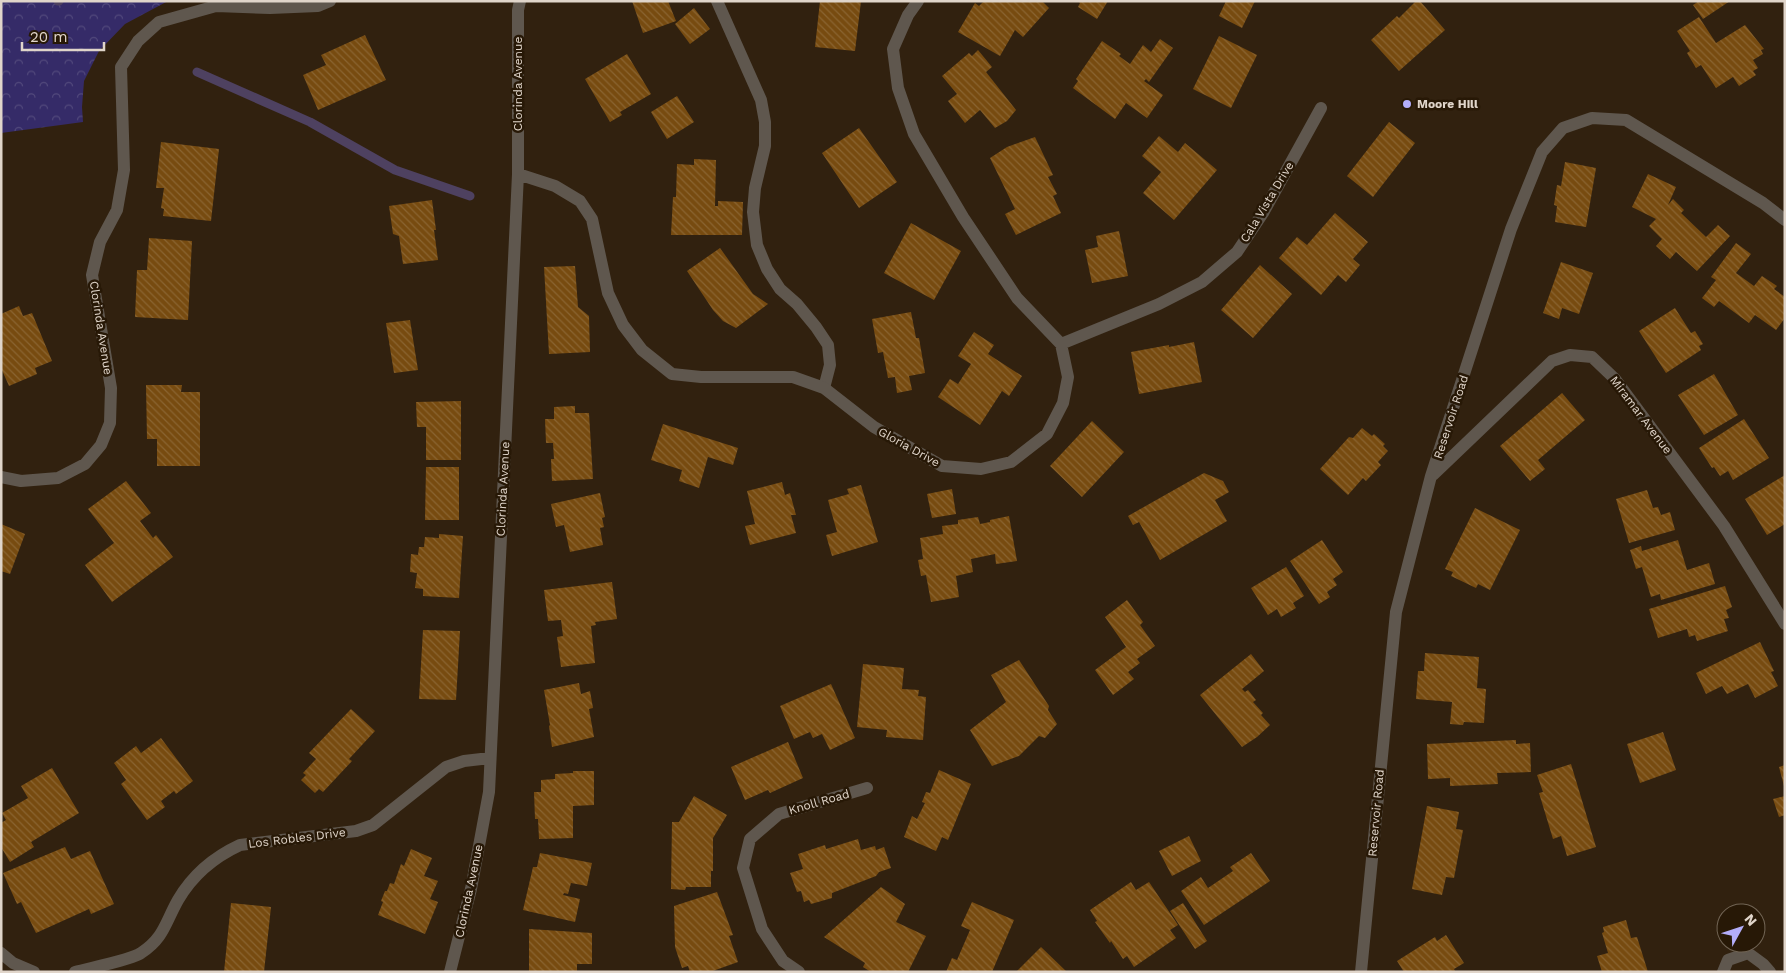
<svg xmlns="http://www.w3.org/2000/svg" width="1786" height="973" font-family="'Work Sans',sans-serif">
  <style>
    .park { fill: url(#park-crowns) }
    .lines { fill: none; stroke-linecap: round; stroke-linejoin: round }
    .stream { stroke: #4e4160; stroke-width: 9 }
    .building { fill: url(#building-back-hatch) }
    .service { stroke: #5f574e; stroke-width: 12 }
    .minor { stroke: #5f574e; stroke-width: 12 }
    .poi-dot { fill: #b3adf9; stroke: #271806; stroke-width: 2 }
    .labels { text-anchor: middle; stroke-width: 5; stroke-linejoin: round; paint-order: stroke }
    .street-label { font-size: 12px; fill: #e0d5ca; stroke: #271806 }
    .poi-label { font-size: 12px; font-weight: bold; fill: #e0d5ca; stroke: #271806; text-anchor: start }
  </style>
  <defs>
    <pattern id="park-crowns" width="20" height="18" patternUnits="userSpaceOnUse" patternTransform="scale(1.25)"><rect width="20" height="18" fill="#352b68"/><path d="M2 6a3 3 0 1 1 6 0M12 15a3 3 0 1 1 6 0" fill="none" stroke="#52497c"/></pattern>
    <pattern id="building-back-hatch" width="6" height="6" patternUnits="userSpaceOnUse" patternTransform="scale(1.25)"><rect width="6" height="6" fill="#774b10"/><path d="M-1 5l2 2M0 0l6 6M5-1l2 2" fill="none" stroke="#8a6431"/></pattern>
  </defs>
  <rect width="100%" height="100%" fill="#31210f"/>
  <path class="park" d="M1 1H168L125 24 99 51 84 81 82 107 83 122 1 133Z"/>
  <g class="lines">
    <path class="stream" d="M58 1H59
      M197 72 310 122 395 170 470 196"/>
  </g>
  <path class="building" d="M632 1H668L676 21 643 33Z
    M820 1H861L855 51 815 47Z
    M984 1H1042L1049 8 1023 37 1015 30 1000 56 958 32 975 3 979 6Z
    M1078 1H1108L1097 19 1078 7 1080 3Z
    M1226 1H1255L1242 28 1219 16Z
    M1416 1H1420L1445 30 1399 71 1371 40 1397 16 1399 18Z
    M1699 1H1730L1703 19 1693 5Z
    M694 8 710 29 690 44 675 24Z
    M1699 17 1716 43 1745 25 1764 49 1761 50 1763 54 1753 60 1758 68 1753 71 1756 75 1739 86 1733 77 1716 88 1701 65 1696 68 1687 53 1690 51 1677 31Z
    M365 35 386 80 318 110 303 75 326 65 321 55Z
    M1219 36 1257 55 1231 108 1193 89Z
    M1160 39 1173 48 1149 82 1146 79 1144 81 1163 95 1147 118 1126 103 1115 119 1073 88 1078 81 1076 79 1102 41 1121 54 1119 56 1130 64 1143 45 1151 52Z
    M978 50 992 67 986 72 1016 110 1007 121 995 128 980 110 965 123 948 101 957 94 942 76 969 53 972 56Z
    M627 54 651 94 620 112 622 115 610 122 585 79Z
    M677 96 694 122 667 139 651 112Z
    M1389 122 1415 143 1373 197 1347 176Z
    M859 128 897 182 859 208 822 153Z
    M1159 136 1178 152 1185 143 1217 170 1174 220 1143 193 1161 172 1142 156Z
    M1035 137 1053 175 1048 177 1057 194 1053 196 1061 213 1016 235 1005 214 1015 209 990 158 1007 147Z
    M161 142 219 149 211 221 163 216 164 209 161 208 164 188H156Z
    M694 159 716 160 715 206H718V201L743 202 742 235H671L673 197H676L677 164 694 165Z
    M1565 162 1596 168 1586 227 1555 222 1557 206 1554 205 1557 185 1561 186Z
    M1648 174 1676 187 1668 205 1673 199 1684 210 1681 213 1706 237 1718 225 1730 236 1697 271 1676 252 1670 259 1656 246 1662 239 1649 226 1656 219 1632 207Z
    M432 200 436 230H434L438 260 403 264 399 236 393 234 389 206Z
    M1335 213 1368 242 1353 259 1360 265 1346 282 1338 275 1321 295 1279 258 1297 237 1307 245Z
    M911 223 961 251 934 300 884 273Z
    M1119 231 1128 276 1092 283 1085 250 1098 247 1096 236Z
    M149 238 192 241 188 320 135 317 137 270H147Z
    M1736 243 1751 254 1736 273 1754 286 1762 276 1777 286 1774 289 1785 297V318L1776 330 1755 315 1749 323 1719 301 1714 307 1702 298 1716 280 1711 277Z
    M720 248 753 294 768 304 736 328 723 321 713 310 687 271Z
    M1561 262 1593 273 1579 314 1562 308 1559 319 1543 313Z
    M1260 265 1292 294 1253 338 1221 310Z
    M575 266 578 307 589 316 590 352 549 354 544 267Z
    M19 306 23 316 32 313 52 361 35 368 37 374 9 386 1 368V314Z
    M1675 308 1691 333 1695 331 1703 344 1699 346 1701 350 1666 373 1639 331Z
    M911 312 916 338H919L925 373 909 376 912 390 897 393 895 377 888 378 883 352 878 353 872 319Z
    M410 320 418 370 394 373 386 323Z
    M974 332 994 345 988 354 1022 376 1009 396 1002 391 980 425 938 397 950 379 958 384 971 364 958 356Z
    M1194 342 1202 382 1139 394 1131 352 1169 345V347Z
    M1714 374 1738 415 1704 435 1678 395Z
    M146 385H182L181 392H200V466H157V439H147Z
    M1562 393 1585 420 1538 460 1545 469 1530 481 1500 446Z
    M461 401V460H426V427H417L416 402Z
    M575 406V413H589L593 479 552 481 551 459H554L553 443H546L545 419H554V407Z
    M1744 419 1769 458 1733 480 1728 471 1720 476 1714 467 1712 468 1699 448Z
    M1092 421 1124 452 1082 497 1050 466Z
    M663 424 738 448 733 465 708 457 699 488 679 481 682 470 651 460Z
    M1362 428 1372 436 1374 434 1385 444 1383 446 1388 451 1378 462 1381 465 1366 481 1363 478 1348 495 1320 469 1349 437 1353 438Z
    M426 467H459V520H425Z
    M1204 473 1223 481 1229 492 1215 500 1227 521 1160 560 1139 522 1133 525 1128 516Z
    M1785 475V524L1767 535 1745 499Z
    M126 481 151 513 140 521 153 538 156 535 173 557 112 602 85 565 114 543 88 509Z
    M782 482 785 495 790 493 796 515H791L796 533 750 545 745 526 755 524 747 491Z
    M861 485 878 542 832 556 826 535 837 532 828 500 849 494 847 489Z
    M952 489 956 514 932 518 927 494Z
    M1647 490 1653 508 1658 507 1661 515 1670 512 1675 530 1629 543 1616 499Z
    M600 493 605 517 602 518 604 527 600 528 603 545 570 552 564 525 556 527 551 504Z
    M1475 508 1520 530 1490 590 1478 584 1476 588 1451 576 1453 572 1445 569Z
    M1009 516 1017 561 996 564 995 554 971 559 973 572 956 576 959 597 931 602 926 575 921 576 918 560 923 559 920 538 943 534 942 526 958 524V520L978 517 980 524 990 522V520Z
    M1 524 25 534 10 574 1 571Z
    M439 534 463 536 459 598 423 596V589L415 588 417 573 410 572 411 554 418 555 419 547H424L425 537 439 538Z
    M1322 540 1343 572 1333 579 1337 585 1327 592 1330 597 1319 604 1290 561Z
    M1678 540 1687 570 1709 563 1715 584 1661 600 1660 594 1651 597 1642 567 1636 569 1630 550 1641 546 1642 551Z
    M1286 567 1304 596 1293 603 1296 608 1281 617 1277 609 1268 615 1251 588Z
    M612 582 617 619 595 622 596 625 591 626 595 663 561 667 557 637 563 636 561 620 548 621 544 590Z
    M1725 586 1732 607 1726 610 1729 618 1724 619 1728 631 1697 641 1695 635 1689 637 1687 629 1658 638 1649 609Z
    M1127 600 1143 622 1140 625 1155 646 1137 659 1140 663 1128 672 1134 679 1113 695 1095 670 1126 647 1105 617Z
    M423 630 460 631 456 700 419 699Z
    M1760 642 1774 671 1771 672 1778 686 1755 698 1748 684 1727 694 1722 686 1706 694 1696 673Z
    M1425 653 1479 657 1477 688 1486 689 1484 723 1464 722 1463 725 1450 724 1452 702 1416 699 1418 671H1424Z
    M1251 654 1264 671 1242 689 1245 692 1248 690 1256 700 1253 702 1263 713 1261 715 1270 725 1257 737 1242 747 1200 695Z
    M1019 660 1049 706 1048 710 1057 724 1045 738 1039 736 1019 756 992 766 970 730 1006 702 991 675Z
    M863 664 904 668 902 689 919 690 918 696 926 697 923 740 886 737 887 730 857 727Z
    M579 683 581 694 590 691 593 708 589 709 594 737 552 747 549 726 550 725 544 690Z
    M831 684 855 738 830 750 822 734 813 738 810 732 794 739 780 706Z
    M351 709 375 731 349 759 352 761 323 792 319 789 315 793 301 780 306 775 303 773 316 759 309 753Z
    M1663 732 1676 770 1640 783 1627 744Z
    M161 738 193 781 176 794 174 791 161 801 165 807 147 820 121 784 126 780 114 763 136 746 141 753Z
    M1516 740V744L1530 743 1531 772 1497 773 1498 784 1450 786V778L1428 779 1427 744Z
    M788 742 803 778 770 793 768 790 745 800 731 767Z
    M1571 764 1596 847 1567 856 1561 836 1553 839 1539 793 1543 792 1537 775Z
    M1785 765V785L1784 786 1779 767Z
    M52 768 79 813 31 842 34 847 10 862 1 847V823L6 820 2 813 28 798 21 786Z
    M939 770 971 784 948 840 942 837 936 851 904 837 912 816 917 819 925 803 922 802 926 792 930 793Z
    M573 771H594V805L573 806V838L539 839 538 819H535L534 792H541V780L555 779V774L573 773Z
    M694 796 727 815 713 838V871H711V887H686L685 890 671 889 672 822H679Z
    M1785 796V815L1779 817 1773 799Z
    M1427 806 1459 812 1456 829 1463 830 1454 878 1446 877 1442 895 1412 889Z
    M1189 836 1201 861 1172 876 1159 851Z
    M858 839 861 850 875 846 876 850 884 847 891 868 879 872 876 876 832 893V898L811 904 809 900 804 902 801 891 797 892 790 873 803 869 798 854 825 845 826 849Z
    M65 847 71 859 90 851 114 904 91 914 89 909 36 933 21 902 17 904 3 873Z
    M411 849 432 858 424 876 438 881 430 899 438 902 425 934 378 915 383 902 381 901 385 891H387L390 883 394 884 401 864 404 866Z
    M540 853 592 863 587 886 571 883 568 894 564 893 563 895 580 899 575 922 523 910 533 867H537Z
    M1251 853 1270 881 1204 925 1181 891 1201 877 1208 888 1233 871 1230 867Z
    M1131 882 1136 890 1149 882 1178 925 1170 930 1176 938 1134 967 1127 956 1123 959 1111 941 1110 943 1095 922 1097 921 1090 910Z
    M881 887 905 904 896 922 926 936 908 972H871L863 967 865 963 824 937Z
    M717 892 733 935 729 936 738 962 710 972H690L688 966 682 968 675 947 674 906Z
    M972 902 1014 920 992 972H946L952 958 957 960 970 930 961 926Z
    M231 903 271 907 264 972H224Z
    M1183 903 1207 941 1195 949 1170 911Z
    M1626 920 1631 938 1637 937 1648 972H1602L1597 956 1608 953 1602 933 1604 932 1603 927Z
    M529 929 592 933V964H577V972H529Z
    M1446 935 1464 963 1454 969 1455 971 1453 972H1404L1397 961 1435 937 1437 941Z
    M1041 947 1067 972H1016Z"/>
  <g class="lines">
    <path class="service" d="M717 1 761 100 765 122V146L755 188 753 212 757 245 767 269 780 289 797 304 816 327 828 345 830 365 824 388"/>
    <path class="minor" d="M518 174 555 186 580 201 592 219 608 293 623 325 642 350 672 374 701 377H793L824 388 874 427 942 466 981 469 1011 462 1047 434 1063 403 1068 377 1061 344 1017 298 963 217 914 134 898 88 893 49 908 15 918 1
      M1061 344 1159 304 1202 282 1237 252 1263 213 1321 108
      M1433 475 1552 361 1570 355 1592 357 1615 379 1724 526 1785 624
      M1 477 21 481 58 478 85 464 101 445 110 423 111 388 92 275 100 242 117 210 124 170 121 67 138 41 159 22 216 6 270 8 318 6 330 1
      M1 953 13 963 34 972
      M75 972C89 968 131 960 141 953 164 938 165 923 178 900 192 876 214 857 240 845L356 831 373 825 446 767 464 761 490 758
      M450 972 471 889 489 792 518 174V10L520 1
      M799 972 783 961 762 929 743 868 750 839 779 814 867 788
      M1361 972 1396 612 1431 476 1511 229 1542 152 1563 128 1592 118 1626 120 1763 203 1785 220
      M1723 972 1728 960 1748 953 1763 964 1770 972"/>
  </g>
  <circle class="poi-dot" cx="1407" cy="104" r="5"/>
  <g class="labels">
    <g class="street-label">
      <text transform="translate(518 84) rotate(-90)" y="4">Clorinda Avenue</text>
      <text transform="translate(1267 202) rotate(-59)" y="4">Cala Vista Drive</text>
      <text transform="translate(101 328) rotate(81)" y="4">Clorinda Avenue</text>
      <text transform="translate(1641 415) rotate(53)" y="4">Miramar Avenue</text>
      <text transform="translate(1451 417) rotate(-72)" y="4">Reservoir Road</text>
      <text transform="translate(909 447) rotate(29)" y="4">Gloria Drive</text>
      <text transform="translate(503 489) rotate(-87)" y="4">Clorinda Avenue</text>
      <text transform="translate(819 802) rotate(-16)" y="4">Knoll Road</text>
      <text transform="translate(1376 813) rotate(-85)" y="4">Reservoir Road</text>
      <text transform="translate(297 838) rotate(-7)" y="4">Los Robles Drive</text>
      <text transform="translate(469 891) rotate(-78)" y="4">Clorinda Avenue</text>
    </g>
    <g class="poi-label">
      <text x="1417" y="108">Moore Hill</text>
    </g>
  </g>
  <rect width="1786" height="973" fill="none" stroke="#e0d5ca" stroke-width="5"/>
  <g transform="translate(1741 928) rotate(50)"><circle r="24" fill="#271806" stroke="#716454"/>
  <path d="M0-4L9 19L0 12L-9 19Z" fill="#b3adf9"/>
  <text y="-8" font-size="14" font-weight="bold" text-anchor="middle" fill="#e0d5ca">N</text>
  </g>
  <path d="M22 42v8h82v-8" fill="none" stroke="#e0d5ca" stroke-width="2.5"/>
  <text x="30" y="42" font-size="15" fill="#e0d5ca" stroke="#271806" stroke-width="4" paint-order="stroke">20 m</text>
</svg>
